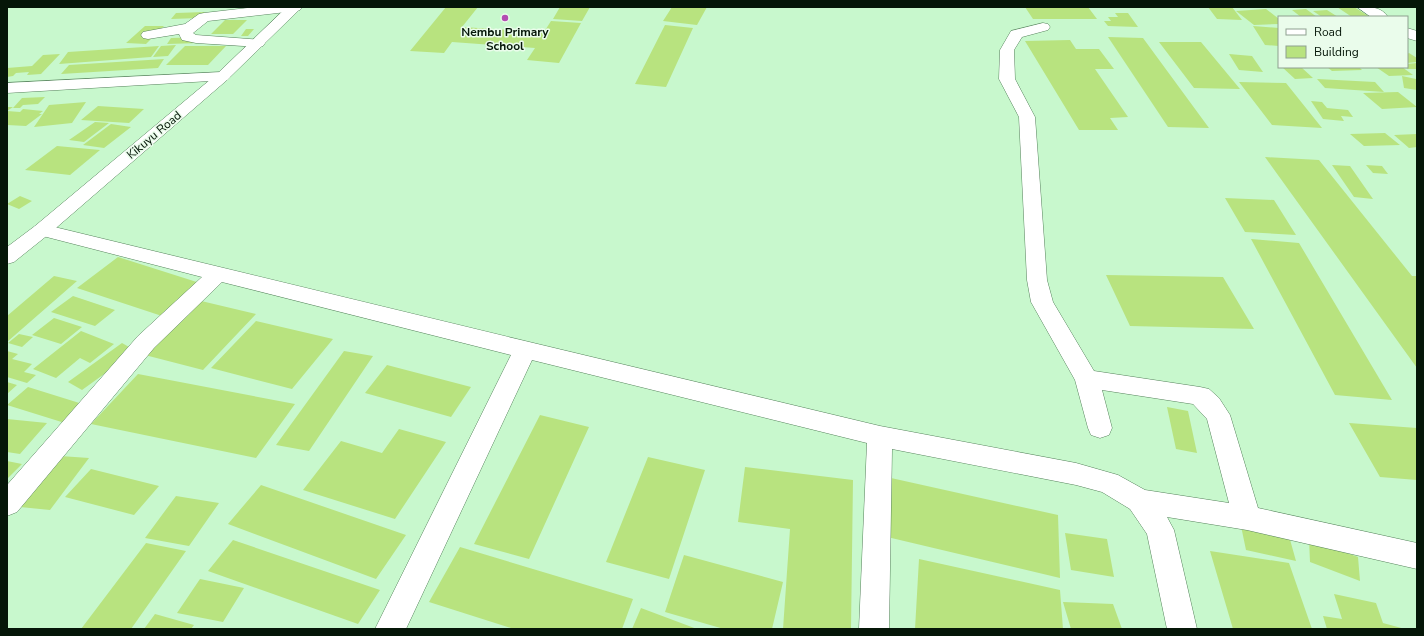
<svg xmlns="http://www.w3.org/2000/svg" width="1424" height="636" font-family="'Nunito Sans',sans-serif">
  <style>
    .building { fill: #b8e37f }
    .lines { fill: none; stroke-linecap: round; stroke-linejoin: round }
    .minor-casing { stroke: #57835d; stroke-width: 1 }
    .major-casing { stroke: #57835d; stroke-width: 1 }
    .minor { fill: #fff; fill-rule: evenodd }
    .major { fill: #fff; fill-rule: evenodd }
    .poi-dot { fill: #b34db2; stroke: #eafceb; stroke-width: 1.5 }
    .labels { text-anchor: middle; stroke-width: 3; stroke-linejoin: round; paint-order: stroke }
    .far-poi-label { font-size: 12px; font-weight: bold; fill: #051608; stroke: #eafceb }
    .far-street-label { font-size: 12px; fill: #051608; stroke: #eafceb }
  </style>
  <rect width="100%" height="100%" fill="#c8f8cd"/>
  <path class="building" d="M446 7H478L462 27 544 32 551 21 581 23 559 63 527 60 535 48 452 42 444 53 410 51Z
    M560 7H590L582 21 553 19Z
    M672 7H707L697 25 663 21Z
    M1025 7H1088L1097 19H1033Z
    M1208 7H1232L1242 20 1217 19Z
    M1337 7H1354L1370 17H1352Z
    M1266 9 1279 19V24L1254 25 1236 11Z
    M1306 9 1317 17H1301L1292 10Z
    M1327 10 1338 17H1322L1313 11Z
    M205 12 199 18 171 19 176 13Z
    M1115 13H1128L1138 27 1108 26 1104 21H1111L1108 17H1118Z
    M225 20H247L233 34H211Z
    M665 25 693 28 666 87 635 84Z
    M145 26H164L146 44 126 43Z
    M1253 26 1279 28V46L1265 45Z
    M246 29H254L248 36H241Z
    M203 37 199 43 167 44 171 38Z
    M1108 37 1143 38 1209 128 1168 127Z
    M1070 40 1076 49H1099L1114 69H1095L1128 117 1110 118 1118 130H1079L1025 41Z
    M1159 42H1201L1240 89 1194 88Z
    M176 45 168 56 153 57 161 46Z
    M159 46 151 57 59 64 68 52Z
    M185 46H226L208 65H166Z
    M1409 53 1417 58V62L1407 63V54Z
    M60 54 41 74 27 75 29 72 16 73 13 76 7 77V68L32 66 43 55Z
    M1229 54 1252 56 1263 72 1239 70Z
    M164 59 158 68 61 74 69 65Z
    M1417 63V69H1408L1405 67H1407V64Z
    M1282 67H1301L1313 78 1295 79Z
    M1327 67H1359L1362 70 1332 71Z
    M1376 67H1402L1413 75 1389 76Z
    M1402 76 1416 79 1417 90 1404 88Z
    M1317 79 1375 82 1384 92 1325 88Z
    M1239 82 1286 83 1322 128 1272 125Z
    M1398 92 1417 107 1382 109 1363 93Z
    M45 97 38 104 23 105 20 108H13L22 98Z
    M1311 101 1322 102 1327 108 1348 110 1353 117 1341 116 1344 121 1323 119Z
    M86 102 72 123 34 127 49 105Z
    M98 106 144 109 129 123 81 120Z
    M7 107H13L7 111 20 112 23 109 43 111 39 114H42L26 126 7 125Z
    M95 122 109 123 84 142 69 140Z
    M111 124 131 127 104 148 83 145Z
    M1385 133 1400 145 1364 146 1350 134Z
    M1417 134V147L1409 148 1394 135Z
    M57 146 100 150 70 175 25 170Z
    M1265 157 1319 160 1412 276H1417V368Z
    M1332 165 1350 166 1373 199 1354 197Z
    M1366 165 1382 166 1388 174 1373 173Z
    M20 196 32 201 19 209 7 204Z
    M1225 198 1274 200 1296 235 1245 232Z
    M1251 239 1299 243 1392 400 1335 395Z
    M118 257 203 284 165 317 77 288Z
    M1106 275 1223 277 1254 329 1130 326Z
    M54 276 77 281 7 342V316Z
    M73 296 115 310 95 326 51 312Z
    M197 300 256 314 203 370 141 354Z
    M54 318 82 327 61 344 32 335Z
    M256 321 333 339 292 389 211 368Z
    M81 331 114 344 90 363 80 358 56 378 33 369Z
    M19 334 33 337 22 347 8 343Z
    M122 343 136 351 82 390 68 382Z
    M7 351 18 354 12 359 32 364 24 372 36 375 27 383 7 377Z
    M344 351 373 356 309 451 276 445Z
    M387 365 471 387 451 417 365 393Z
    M138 374 295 404 256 458 91 424Z
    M7 382 17 385 7 394Z
    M28 387 89 406 68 424 7 405Z
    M1167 407 1188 411 1197 453 1176 449Z
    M540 415 589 427 529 559 474 544Z
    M7 419 47 423 20 454 7 452Z
    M1349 423 1417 428V480L1380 477Z
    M399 429 446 442 395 519 303 490 341 441 382 453Z
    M60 456 89 458 50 510 20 507Z
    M648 457 705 470 669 579 606 562Z
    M7 461 22 464 7 479Z
    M745 467 853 480 851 629H783L790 529 738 522Z
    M91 469 159 486 134 515 65 497Z
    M891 478 1058 515 1060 578 883 536Z
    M261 485 406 535 376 579 228 524Z
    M176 496 219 503 189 546 145 538Z
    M1241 526 1289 536 1296 561 1246 550Z
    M1065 533 1107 539 1114 577 1071 570Z
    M1309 539 1358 557 1360 581 1310 562Z
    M233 540 380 590 358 624 208 571Z
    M146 543 186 551 131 629H81Z
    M460 547 633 599 622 629H514L429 602Z
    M1210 551 1289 563 1312 629H1233Z
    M684 555 783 582 772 629H724L665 612Z
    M919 559 1060 590 1063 629H915Z
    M200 579 244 588 223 622 177 613Z
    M1334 594 1376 603 1383 623 1405 629H1327L1323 616 1342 619Z
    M1063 602 1113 604 1122 629H1071Z
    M641 608 697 629H632Z
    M155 614 194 625 191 629H144Z"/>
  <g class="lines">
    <defs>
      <path id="minor" d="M257 7H302L300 10 295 11 208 21 193 33 196 35 263 40 265 43 263 46 258 47 196 43 182 40 179 34 148 39 143 38 141 35 143 32 148 31 185 24 199 14 204 13Z
        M1357 7C1369 7 1381 6 1388 17H1371Z
        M1043 23 1048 24 1050 27 1048 30 1022 37 1014 50 1015 79 1035 117 1047 280 1053 302 1094 371 1200 387 1209 389 1219 398 1230 415 1258 508 1417 543V569L1247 530 1167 517 1174 530 1197 629H1167L1147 534 1130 509 1102 492 1076 485 892 449 889 629H859L867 443 532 360 406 629H375L511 355 222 282 154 348 17 512 7 516V485L138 336 202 277 35 234 32 230 35 226 42 224 525 341 880 426 1076 463 1118 475 1145 490 1229 503 1207 419 1193 404 1102 390 1112 428 1109 435 1100 438 1091 435 1088 428 1075 380 1031 302 1027 280 1019 117 999 79 1000 50 1011 31Z
        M1407 28 1417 31V41L1407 38Z
        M222 72 227 74 230 77 227 80 7 93V83Z"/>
      <path id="major" d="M287 7H302L227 80 49 234 14 262 7 264V247L35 226 217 74Z"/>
    </defs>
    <use href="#minor" class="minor-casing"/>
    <use href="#major" class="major-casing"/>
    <use href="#minor" class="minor"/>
    <use href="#major" class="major"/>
  </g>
  <circle class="poi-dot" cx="505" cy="18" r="4"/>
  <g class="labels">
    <g class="far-poi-label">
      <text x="505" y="36">Nembu Primary<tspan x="505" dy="14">School</tspan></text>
    </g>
    <g class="far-street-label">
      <text transform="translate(154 135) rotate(-40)" y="4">Kikuyu Road</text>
    </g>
  </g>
  <rect width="1424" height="636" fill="none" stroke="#051608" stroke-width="16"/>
  <rect x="1278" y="16" width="130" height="52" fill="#eafceb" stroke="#8ea090"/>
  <rect x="1286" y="29" width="20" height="6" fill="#ffffff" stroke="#8ea090"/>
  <text x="1314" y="36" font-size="12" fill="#051608">Road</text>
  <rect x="1286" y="46" width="20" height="12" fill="#b8e37f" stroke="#8ea090"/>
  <text x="1314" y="56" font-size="12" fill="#051608">Building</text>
</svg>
